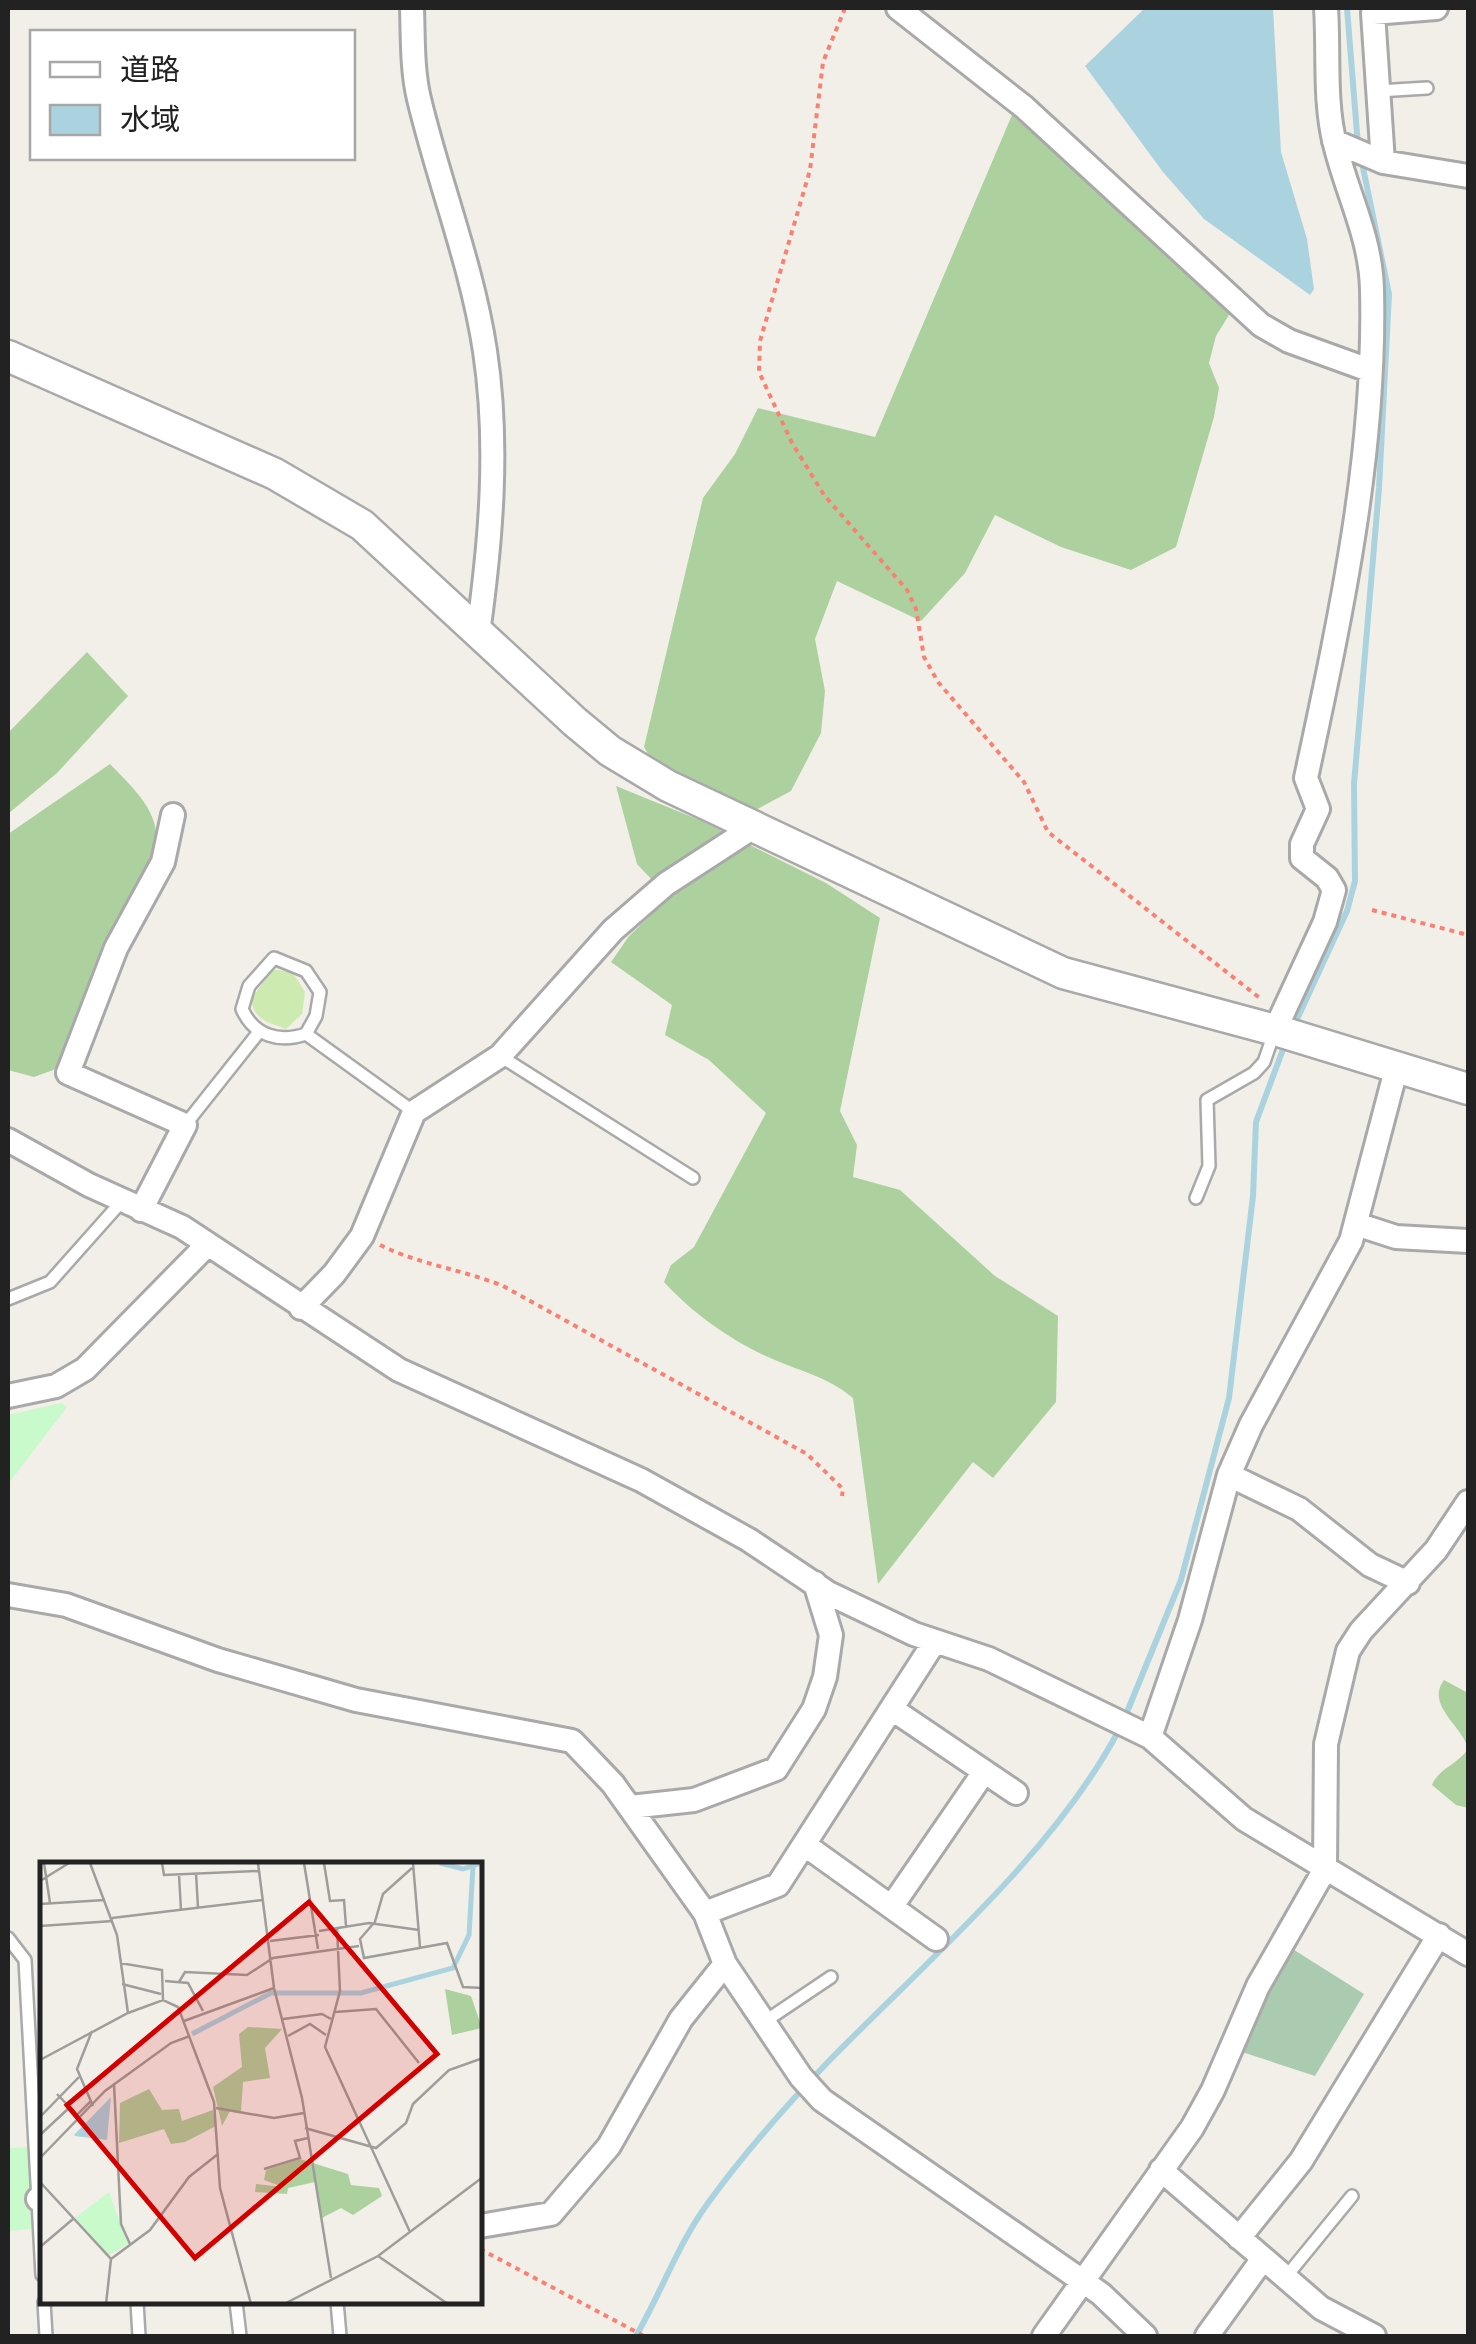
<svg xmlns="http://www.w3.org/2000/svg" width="1476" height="2344" font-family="Manrope,'Noto Sans JP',sans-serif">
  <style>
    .grass { fill: #cdebb0 }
    .forest { fill: #add19e }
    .cemetery { fill: #aacbaf }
    .park { fill: #c8facc }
    .water { fill: #aad3df }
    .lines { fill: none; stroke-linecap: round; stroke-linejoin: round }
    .stream { stroke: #aad3df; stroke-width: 6 }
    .service-casing { stroke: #a9a9a9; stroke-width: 16 }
    .minor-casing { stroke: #a9a9a9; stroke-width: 28 }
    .tertiary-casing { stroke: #a9a9a9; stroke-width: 35 }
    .path { stroke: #fa8072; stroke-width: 4; stroke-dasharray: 5 5; stroke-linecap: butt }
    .service { stroke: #fff; stroke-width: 11 }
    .minor { stroke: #fff; stroke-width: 22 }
    .tertiary { stroke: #fff; stroke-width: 30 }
    .inset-river { fill: none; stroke: #aad3df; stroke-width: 5 }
    .inset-road { fill: none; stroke: #9f9d99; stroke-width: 2.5 }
    .view { fill: #d40000; fill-opacity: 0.15; stroke: #d40000; stroke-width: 5 }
    .inset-edge { fill: none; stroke: #222; stroke-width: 5 }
  </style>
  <rect width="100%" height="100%" fill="#f2efe9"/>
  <path class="grass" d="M273 969 293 973 305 992 302 1014 286 1029C267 1022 254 1020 251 999Z"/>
  <path class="forest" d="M1012 115 1232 310 1216 336 1209 363 1219 388 1214 417 1176 547 1131 570 1061 547 995 515 965 573 921 621 837 581 815 639 825 691 821 733 791 791 752 812 659 772 644 747 703 498 735 454 758 408 875 437Z
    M87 652 128 696 57 773 8 814V733Z
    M110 764C126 781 150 802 155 826 163 872 119 922 100 961 84 996 71 1033 56 1069L34 1077 8 1070V834Z
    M616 786 702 821 826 883 880 918 840 1111 857 1145 853 1177 900 1190 995 1276 1058 1316 1056 1402 993 1478 973 1462 878 1584 853 1398C829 1378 803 1372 775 1360 734 1343 693 1314 664 1282L671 1265 694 1247 766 1113 709 1060 665 1035 672 1005 611 962 629 936 669 898 637 864Z
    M1444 1680 1468 1693V1808L1456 1805 1432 1785C1438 1769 1458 1764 1468 1749 1463 1726 1425 1705 1444 1680Z"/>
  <path class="cemetery" d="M1291 1948 1364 1994 1315 2076 1239 2051Z"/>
  <path class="park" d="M61 1403 67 1407 8 1484V1415Z
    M28 2147 31 2229 8 2231V2148Z"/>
  <path class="water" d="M1145 8H1273L1281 152 1307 239 1314 289 1310 295 1204 219 1163 172 1085 66Z"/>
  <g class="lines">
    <path class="stream" d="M1347 8 1358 146
      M1293 1028 1347 911 1355 881 1354 784 1379 488 1389 294 1361 158
      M1125 1717 1181 1580 1229 1398 1253 1196 1256 1122 1285 1044
      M636 2336C661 2293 678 2244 708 2203 743 2155 785 2107 826 2064 924 1963 1054 1854 1120 1728"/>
    <defs>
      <path id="service" d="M1378 91 1427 88
        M274 958 306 971 320 992 316 1016 306 1034C279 1043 254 1036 242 1009L249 986Z
        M306 1034 414 1112
        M500 1056 693 1178
        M185 1125 259 1032
        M1196 1198 1209 1166 1207 1100 1254 1073 1264 1062 1275 1030
        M8 1299 50 1282 122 1201
        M8 1938 25 1960 42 2275
        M764 2022 831 1977
        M1285 2278 1352 2196
        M44 2302 46 2336
        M137 2302 139 2336
        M236 2302 240 2336
        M337 2302 340 2336"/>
      <path id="minor" d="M412 8C413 37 412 70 419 99 439 183 472 265 485 351 499 444 491 540 478 633
        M898 8 1024 107 1261 325 1289 341 1369 370
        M1334 141 1383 162 1468 176
        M1383 162 1373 13 1436 8
        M1275 1030 1325 922 1334 890 1327 878 1302 858V844L1318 809 1306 778C1340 619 1376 454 1372 290 1371 237 1347 194 1335 144 1324 102 1329 51 1326 8
        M8 1140 89 1185 182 1227 399 1370 641 1480 749 1540 828 1593 914 1634 989 1659 1150 1737 1244 1819 1468 1954
        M141 1210 185 1125 68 1073 116 948 163 862 173 815
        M1356 1224 1396 1237 1468 1241
        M301 1308 334 1274 362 1236 414 1112 500 1056 613 930 666 884 752 828
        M8 1396 56 1386 85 1369 208 1244
        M1229 1475 1299 1509 1370 1565 1408 1583
        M8 1595 66 1605 218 1660 356 1700 572 1741 613 1784 705 1913 725 1964 801 2077 822 2100 1101 2294 1145 2336
        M892 1709 1016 1793
        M1150 1737 1190 1620 1229 1475 1251 1425 1351 1241 1397 1066
        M630 1807 694 1800 776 1769 814 1709 825 1677 831 1635 815 1583
        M805 1845 936 1939
        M892 1906 984 1772
        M705 1913 778 1885 935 1641
        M1161 2170 1321 2308 1374 2336
        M38 2199H42
        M480 2226 551 2214 609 2146 681 2019 725 1964
        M1239 2238 1301 2161 1439 1935
        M1044 2336 1192 2128 1213 2090 1258 1986 1325 1869 1326 1744 1348 1651 1361 1631 1436 1550 1468 1502
        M1207 2336 1262 2260"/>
      <path id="tertiary" d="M8 356 275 474 362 525 575 722 610 751 668 786 1063 973 1275 1030 1468 1089"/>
    </defs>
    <use href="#service" class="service-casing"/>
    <use href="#minor" class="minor-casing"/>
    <use href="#tertiary" class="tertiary-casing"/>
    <path class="path" d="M845 8 823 62 810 170 760 341 759 372 792 443 824 495 907 590 916 609 924 657 938 682 1024 782 1048 832 1261 999
      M1372 910 1468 935
      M380 1245C421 1265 461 1269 503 1286L807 1454 843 1489 842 1496
      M480 2249 644 2336"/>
    <use href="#service" class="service"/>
    <use href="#minor" class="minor"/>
    <use href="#tertiary" class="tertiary"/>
  </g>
  <g transform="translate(40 1862)">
    <rect width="442" height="442" fill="#f2efe9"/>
    <path d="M405 127 431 134 442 166 412 173ZM208 165 242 167 225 186 230 216 203 220 201 249H190L182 264 173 225 202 205 199 172ZM109 227 122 248 139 247 142 259 173 248 176 264 145 280 131 282 124 267 79 281 80 241ZM260 297 308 312 311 323 339 326 342 334 313 353 301 346 282 356 275 320 248 326 247 332 215 330 216 322 243 325 224 318 226 308Z" fill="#add19e"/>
    <path d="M69 330 88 382 69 393 35 356Z" fill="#c8facc"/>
    <path d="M71 235 67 278 35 274 34 273Z" fill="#aad3df"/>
    <path class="inset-river" d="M400 1 423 7 441 1M152 172 231 131H321L413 106 429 73 433 4"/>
    <path class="inset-road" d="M4 1 10 41M50 1 77 73 88 151M122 1 124 13 218 9M218 1 234 126 262 236 291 416M264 1 278 87M284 1 290 39 304 38 306 64M373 1 380 85M156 11 158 46M139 13 141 48M0 19 29 1M0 42 65 38M72 56 223 38M333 62 320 77 324 96 407 81 423 125 443 126M334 63 343 32 372 6M0 64 73 59M297 67 300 129 285 185 370 370M279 69 329 61 379 68M230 79 279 73M80 101 122 108 123 138M125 119 148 121 163 149M139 120 145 110 207 113 233 96 319 84M82 122 121 132M295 150 336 147 379 201M243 157 282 152 291 157M144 159 234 126M52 169 37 207 53 244M248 174 270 162 286 173M0 198 88 151 123 138 138 145 174 240 180 326 211 442M74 222 81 362 90 382M17 232 37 253 51 239M176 246 234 256 264 251M0 255 39 215M265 266 336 286 366 261 373 242 409 208 443 196M0 273 30 245M0 296 65 229 131 181 150 174M224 307 260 296 255 279 268 276M0 320 71 397 66 442M0 385 33 357M338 394 408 442M71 397 110 368 149 315 178 292M244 442 338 394 443 315"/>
    <path class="view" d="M269 40 397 192 155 396 27 243Z"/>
    <rect width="442" height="442" class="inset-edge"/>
  </g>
  <rect width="1476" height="2344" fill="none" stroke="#222222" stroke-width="20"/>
  <rect x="30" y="30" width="325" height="130" fill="#ffffff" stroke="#a7a7a7" stroke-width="2.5"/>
  <rect x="50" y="62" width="50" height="15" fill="#ffffff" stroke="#a7a7a7" stroke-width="2.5"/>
  <text x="120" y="80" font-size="30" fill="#222222">道路</text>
  <rect x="50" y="105" width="50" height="30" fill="#aad3df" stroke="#a7a7a7" stroke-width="2.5"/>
  <text x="120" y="130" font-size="30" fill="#222222">水域</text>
</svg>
